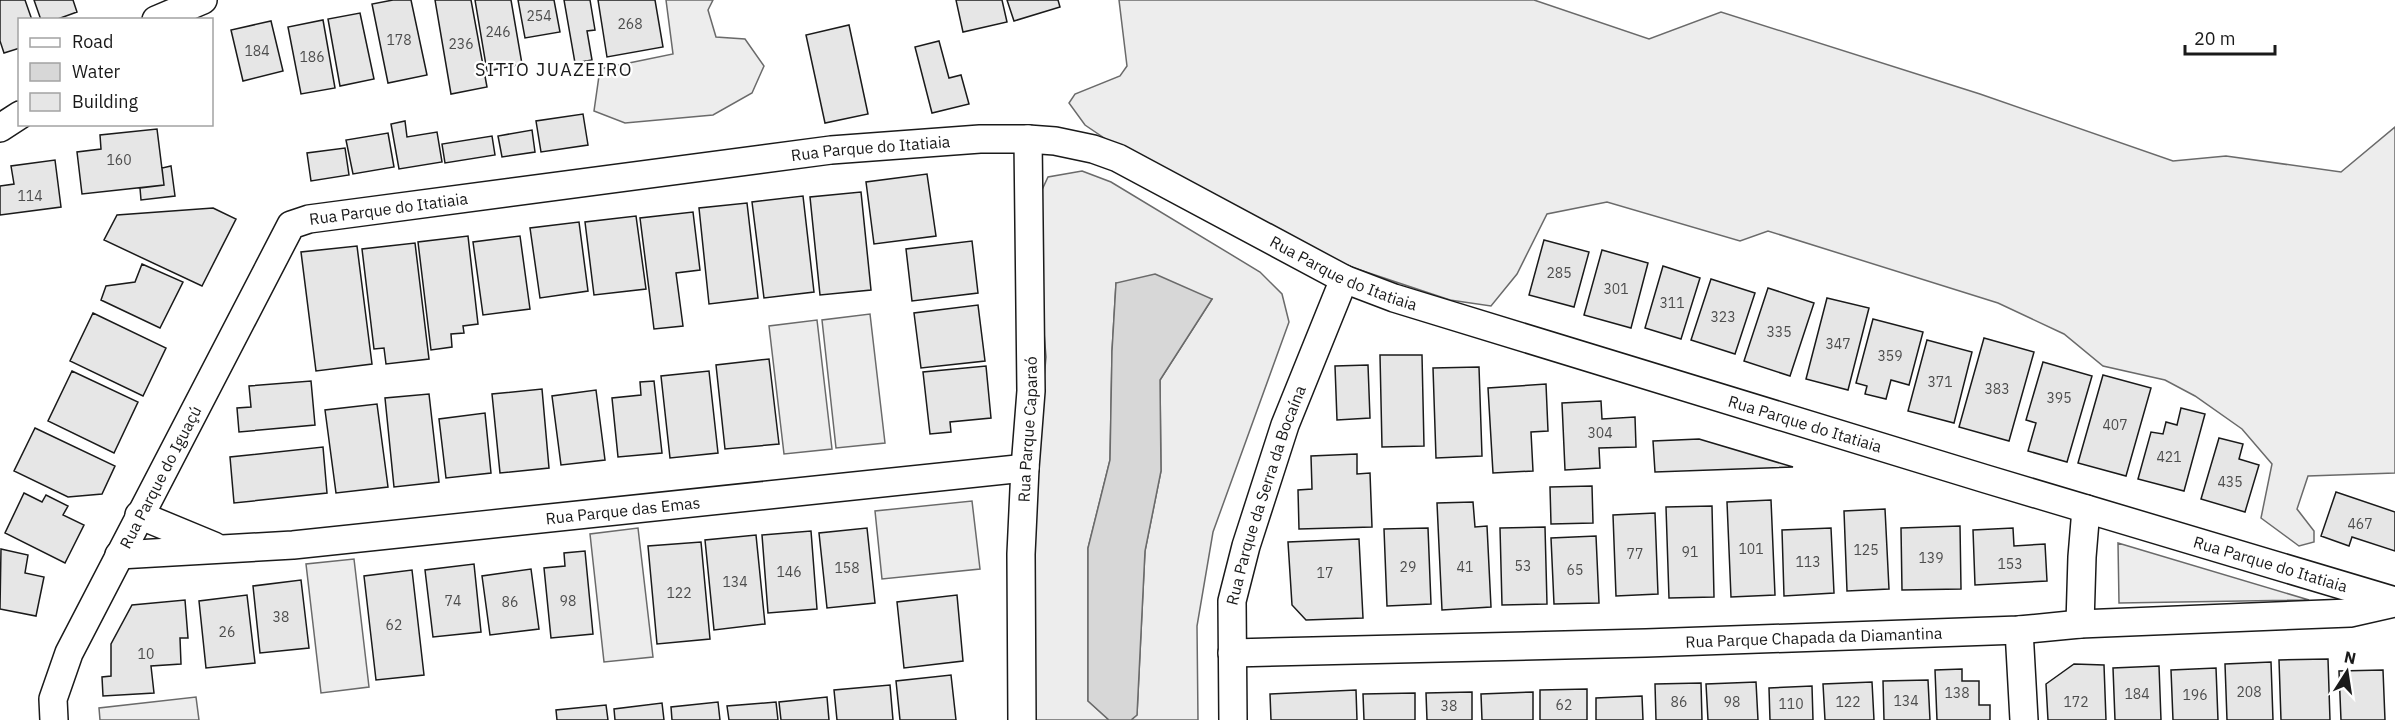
<svg xmlns="http://www.w3.org/2000/svg" width="2395" height="720" font-family="'IBM Plex Sans',sans-serif">
  <style>
    .built { fill: #ededed; stroke: #6a6a6a; stroke-width: 1.5 }
    .water { fill: #d7d7d7; stroke: #6a6a6a; stroke-width: 1.5 }
    .building { fill: #e6e6e6; stroke: #1a1a1a; stroke-width: 1.5 }
    .lines { fill: none; stroke-linecap: round; stroke-linejoin: round }
    .street-casing { stroke: #1a1a1a; stroke-width: 30 }
    .street { stroke: #fff; stroke-width: 27 }
    .labels { text-anchor: middle; stroke-width: 4.5; stroke-linejoin: round; paint-order: stroke }
    .number-label { font-size: 14px; fill: #4d4d4d }
    .street-label { font-size: 16px; fill: #1a1a1a; stroke: #fff }
    .neighbourhood-label { font-size: 18px; letter-spacing: 1.5px; fill: #1a1a1a; stroke: #fff }
  </style>
  <rect width="100%" height="100%" fill="#fff"/>
  <path class="built" d="M666 0H713L708 10 716 37 745 39 764 66 752 93 713 115 625 123 594 111 600 69 673 54Z
    M1119 0H1534L1649 39 1721 12 1980 94 2173 161 2226 156 2341 172 2395 127V473L2308 476 2297 509 2314 531V542L2299 546 2261 518 2272 464 2242 429 2195 396 2165 380 2103 366 2064 334 1998 303 1768 231 1740 241 1607 202 1547 214 1517 274 1491 306 1450 300 1336 262 1150 169 1085 125 1069 103 1075 94 1120 76 1127 66Z
    M1082 171 1111 182 1260 272 1282 294 1289 322 1213 532 1197 626 1198 720H1131L1137 715 1145 551 1161 471 1160 380 1212 299 1116 283 1112 351 1110 460 1088 548V701L1109 720H1029L1033 499 1046 357 1034 207 1048 177Z
    M870 314 885 443 836 448 822 320Z
    M817 320 832 449 784 454 769 326Z
    M972 501 980 569 882 579 875 511Z
    M638 528 653 657 604 662 590 534Z
    M2118 543 2309 600 2119 603Z
    M354 559 369 687 321 693 306 564Z
    M196 697 199 720H100L99 708Z"/>
  <path class="water" d="M1155 274 1212 299 1160 380 1161 471 1145 551 1137 715 1131 720H1109L1088 701V548L1110 460 1112 351 1116 283Z"/>
  <path class="building" d="M0 0H25L32 20H20V48L4 53 0 41Z
    M34 0H73L77 12 55 20H41Z
    M393 0H411L427 75 388 83 372 4Z
    M435 0H471L487 87 451 94Z
    M475 0H511L522 64 487 71Z
    M518 0H554L560 32 525 38Z
    M564 0H590L595 30 587 31 592 60 575 63Z
    M598 0H655L663 47 607 57Z
    M956 0H1002L1007 22 963 32Z
    M1007 0H1058L1060 7 1014 21Z
    M360 13 374 79 340 86 328 19Z
    M323 20 335 88 301 94 288 27Z
    M271 21 283 71 243 81 231 30Z
    M849 25 868 114 825 123 806 35Z
    M939 41 949 78 961 75 969 104 932 113 915 47Z
    M583 114 588 145 541 152 536 121Z
    M405 121 407 137 437 132 442 162 399 169 391 124Z
    M157 129 164 185 82 194 77 152 101 149 100 135Z
    M532 130 535 152 502 157 498 136Z
    M388 133 394 167 353 174 346 140Z
    M492 136 495 155 445 163 442 144Z
    M345 148 349 175 311 181 307 153Z
    M55 160 61 207 0 215V186L14 184 11 166Z
    M171 166 175 196 141 200 140 188 164 185 162 168Z
    M927 174 936 236 874 244 866 182Z
    M861 192 871 290 820 295 810 197Z
    M803 196 814 292 764 298 752 202Z
    M747 203 758 298 709 304 699 208Z
    M213 208 236 219 202 286 104 240 117 215Z
    M693 212 700 270 676 273 683 326 654 329 640 218Z
    M636 216 646 289 594 295 585 222Z
    M579 222 588 291 540 298 530 228Z
    M468 236 478 324 463 326 464 333 451 334 452 347 431 350 418 242Z
    M520 236 530 309 483 315 473 242Z
    M1544 240 1589 252 1574 307 1529 295Z
    M972 241 978 293 912 301 906 249Z
    M415 243 429 359 386 364 384 348 374 349 362 249Z
    M357 246 372 364 316 371 301 252Z
    M1602 250 1648 263 1631 328 1584 315Z
    M142 264 183 282 160 328 101 300 106 286 135 282Z
    M1663 266 1700 278 1681 339 1645 328Z
    M1711 279 1755 293 1735 354 1691 340Z
    M1768 288 1814 303 1790 376 1744 361Z
    M1827 298 1869 308 1848 390 1806 379Z
    M978 305 985 361 921 368 914 313Z
    M93 313 166 348 143 396 70 361Z
    M1873 319 1923 332 1909 385 1891 380 1886 399 1865 394 1867 386 1856 383Z
    M1984 338 2034 352 2009 441 1959 427Z
    M1927 340 1972 352 1954 423 1908 411Z
    M1380 355H1422L1424 446 1382 447Z
    M769 359 779 444 725 449 716 365Z
    M2043 362 2092 376 2067 462 2028 451 2036 423 2026 420Z
    M1368 365 1370 418 1337 420 1335 366Z
    M986 366 991 418 950 422 951 432 930 434 923 372Z
    M1479 367 1482 456 1436 458 1433 368Z
    M72 371 138 402 114 453 48 421Z
    M709 371 718 453 670 458 661 376Z
    M2103 375 2151 388 2126 476 2078 463Z
    M311 381 315 425 239 432 237 408 251 407 249 386Z
    M654 381 662 453 618 457 612 398 641 395 640 382Z
    M1546 384 1548 431 1531 432 1533 471 1493 473 1488 388Z
    M542 389 549 468 500 473 492 394Z
    M596 390 605 460 561 465 552 396Z
    M429 394 439 482 394 487 385 398Z
    M1601 401 1602 419 1635 417 1636 447 1599 448 1600 468 1565 470 1562 403Z
    M377 404 388 487 336 493 325 410Z
    M2181 408 2205 414 2184 491 2138 479 2151 432 2163 434 2166 422 2177 425Z
    M485 413 491 473 446 478 439 419Z
    M35 428 115 466 102 494 68 497 14 471Z
    M2219 438 2243 444 2239 459 2259 465 2245 512 2201 499Z
    M1699 439 1793 467 1655 472 1653 441Z
    M323 447 327 493 234 503 230 457Z
    M1357 454V474L1370 473 1372 527 1299 529 1298 490 1312 489 1311 456Z
    M1592 486 1593 523 1551 524 1550 487Z
    M2336 492 2395 512V551L2352 537 2349 546 2321 536Z
    M24 493 42 502 46 495 68 506 63 515 84 525 65 563 5 533Z
    M1771 500 1775 595 1731 597 1727 502Z
    M1473 502 1475 527 1487 526 1491 607 1442 610 1437 503Z
    M1712 506 1714 597 1669 598 1666 507Z
    M1885 509 1889 589 1847 591 1844 511Z
    M1655 513 1658 594 1616 596 1613 515Z
    M1960 526 1961 589 1902 590 1901 528Z
    M1545 527 1547 604 1502 605 1500 528Z
    M867 528 875 603 827 608 819 533Z
    M1428 528 1431 604 1387 606 1384 529Z
    M1831 528 1834 593 1784 596 1782 530Z
    M2013 528 2014 546 2045 544 2047 581 1975 585 1973 530Z
    M811 531 817 609 768 613 762 535Z
    M756 535 765 624 714 630 705 540Z
    M1596 536 1599 603 1554 604 1551 538Z
    M1359 539 1363 618 1306 620 1292 605 1288 542Z
    M701 542 710 639 657 644 648 546Z
    M1 549 28 555 25 573 44 577 36 616 0 609Z
    M585 551 593 634 551 638 544 568 565 566 564 553Z
    M474 564 481 632 433 637 425 570Z
    M531 569 539 629 490 635 482 576Z
    M412 570 424 675 376 680 364 576Z
    M301 580 309 648 260 653 253 586Z
    M247 595 255 663 206 668 199 601Z
    M957 595 963 661 904 668 897 602Z
    M185 600 188 638H180L181 664 151 666 154 693 103 696 102 677 111 676V644L132 605Z
    M2328 659 2330 720H2281L2279 660Z
    M2271 662 2273 720H2227L2225 664Z
    M2074 664 2104 665 2106 720H2048L2046 684Z
    M2159 666 2161 720H2115L2113 668Z
    M2216 668 2218 720H2173L2171 670Z
    M1962 669V681H1979V705H1990V720H1937L1935 670Z
    M2383 670 2385 720H2341L2339 671Z
    M951 675 956 720H900L896 681Z
    M1928 680 1930 720H1884L1883 681Z
    M1756 682 1758 720H1708L1706 684Z
    M1872 682 1874 720H1825L1823 684Z
    M1701 683 1702 720H1656L1655 684Z
    M890 685 893 720H837L834 690Z
    M1812 686 1813 720H1770L1769 688Z
    M1587 689V720H1540V690Z
    M1356 690 1357 720H1271L1270 694Z
    M1472 692V720H1427L1426 693Z
    M1533 692V720H1482L1481 694Z
    M1415 693V720H1364L1363 694Z
    M1642 696 1643 720H1596V698Z
    M827 697 829 720H781L779 702Z
    M718 702 720 720H672L671 707Z
    M776 702 778 720H729L727 706Z
    M662 703 664 720H615L614 709Z
    M606 705 608 720H557L556 710Z"/>
  <g class="lines">
    <defs>
      <g id="street">
        <path d="M156 20 203 0"/>
        <path d="M0 128 20 115"/>
        <path d="M139 515 214 546"/>
        <path id="s1" d="M119 555 293 545 1025 468"/>
        <path d="M2080 624 2082 557 2086 509"/>
        <path d="M2019 630 2024 720"/>
        <path id="s2" d="M1232 653 1646 643 2019 630 2080 624 2350 613 2395 603"/>
        <path id="s3" d="M54 720 53 699 69 653 291 225 309 219 831 150 980 139H1028L1055 141 1093 149 1118 158 1344 279 1394 298 1986 479 2395 601"/>
        <path id="s4" d="M1022 720 1021 554 1025 468 1031 391 1028 139"/>
        <path id="s5" d="M1233 720 1232 601 1246 546 1285 425 1344 279"/>
      </g>
    </defs>
    <use href="#street" class="street-casing"/>
    <use href="#street" class="street"/>
  </g>
  <g class="labels">
    <g class="number-label">
      <text x="539" y="21">254</text>
      <text x="630" y="29">268</text>
      <text x="498" y="37">246</text>
      <text x="399" y="45">178</text>
      <text x="461" y="49">236</text>
      <text x="257" y="56">184</text>
      <text x="312" y="62">186</text>
      <text x="119" y="165">160</text>
      <text x="30" y="201">114</text>
      <text x="1559" y="278">285</text>
      <text x="1616" y="294">301</text>
      <text x="1672" y="308">311</text>
      <text x="1723" y="322">323</text>
      <text x="1779" y="337">335</text>
      <text x="1838" y="349">347</text>
      <text x="1890" y="361">359</text>
      <text x="1940" y="387">371</text>
      <text x="1997" y="394">383</text>
      <text x="2059" y="403">395</text>
      <text x="2115" y="430">407</text>
      <text x="1600" y="438">304</text>
      <text x="2169" y="462">421</text>
      <text x="2230" y="487">435</text>
      <text x="2360" y="529">467</text>
      <text x="1751" y="554">101</text>
      <text x="1866" y="555">125</text>
      <text x="1690" y="557">91</text>
      <text x="1635" y="559">77</text>
      <text x="1931" y="563">139</text>
      <text x="1808" y="567">113</text>
      <text x="2010" y="569">153</text>
      <text x="1523" y="571">53</text>
      <text x="1408" y="572">29</text>
      <text x="1465" y="572">41</text>
      <text x="847" y="573">158</text>
      <text x="1575" y="575">65</text>
      <text x="789" y="577">146</text>
      <text x="1325" y="578">17</text>
      <text x="735" y="587">134</text>
      <text x="679" y="598">122</text>
      <text x="453" y="606">74</text>
      <text x="568" y="606">98</text>
      <text x="510" y="607">86</text>
      <text x="281" y="622">38</text>
      <text x="394" y="630">62</text>
      <text x="227" y="637">26</text>
      <text x="146" y="659">10</text>
      <text x="2249" y="697">208</text>
      <text x="1957" y="698">138</text>
      <text x="2137" y="699">184</text>
      <text x="2195" y="700">196</text>
      <text x="1906" y="706">134</text>
      <text x="1679" y="707">86</text>
      <text x="1732" y="707">98</text>
      <text x="1848" y="707">122</text>
      <text x="2076" y="707">172</text>
      <text x="1791" y="709">110</text>
      <text x="1564" y="710">62</text>
      <text x="1449" y="711">38</text>
    </g>
    <g class="street-label">
      <text dy="6" stroke="none"><textPath href="#s3" startOffset="1137">Rua Parque do Itatiaia</textPath></text>
      <text dy="6" stroke="none"><textPath href="#s3" startOffset="651">Rua Parque do Itatiaia</textPath></text>
      <text dy="6" stroke="none"><textPath href="#s3" startOffset="1641">Rua Parque do Itatiaia</textPath></text>
      <text dy="6" stroke="none"><textPath href="#s3" startOffset="2127">Rua Parque do Itatiaia</textPath></text>
      <text dy="6" stroke="none"><textPath href="#s4" startOffset="291">Rua Parque Caparaó</textPath></text>
      <text dy="6" stroke="none"><textPath href="#s3" startOffset="268">Rua Parque do Iguaçú</textPath></text>
      <text dy="6" stroke="none"><textPath href="#s5" startOffset="230">Rua Parque da Serra da Bocaína</textPath></text>
      <text dy="6" stroke="none"><textPath href="#s1" startOffset="506">Rua Parque das Emas</textPath></text>
      <text dy="6" stroke="none"><textPath href="#s3" startOffset="2613">Rua Parque do Itatiaia</textPath></text>
      <text dy="6" stroke="none"><textPath href="#s2" startOffset="582">Rua Parque Chapada da Diamantina</textPath></text>
    </g>
    <g class="neighbourhood-label">
      <text x="554" y="76">SITIO JUAZEIRO</text>
    </g>
  </g>
  <rect x="18" y="18" width="195" height="108" fill="#ffffff" stroke="#a3a3a3" stroke-width="1.5"/>
  <rect x="30" y="38" width="30" height="9" fill="#ffffff" stroke="#a3a3a3" stroke-width="1.5"/>
  <text x="72" y="48" font-size="18" fill="#1a1a1a">Road</text>
  <rect x="30" y="63" width="30" height="18" fill="#d7d7d7" stroke="#a3a3a3" stroke-width="1.5"/>
  <text x="72" y="78" font-size="18" fill="#1a1a1a">Water</text>
  <rect x="30" y="93" width="30" height="18" fill="#e6e6e6" stroke="#a3a3a3" stroke-width="1.5"/>
  <text x="72" y="108" font-size="18" fill="#1a1a1a">Building</text>
  <g transform="translate(2347 672) rotate(12)" stroke="#ffffff" stroke-width="4.5" paint-order="stroke">
  <path d="M0-4.5L10 22L0 15L-10 22Z" fill="#1a1a1a"/>
  <text y="-9" font-size="16" font-weight="bold" text-anchor="middle" fill="#1a1a1a">N</text>
  </g>
  <path d="M2185 45v9h90v-9" fill="none" stroke="#1a1a1a" stroke-width="3"/>
  <text x="2194" y="45" font-size="18" fill="#1a1a1a" stroke="#ffffff" stroke-width="4.5" paint-order="stroke">20 m</text>
</svg>
